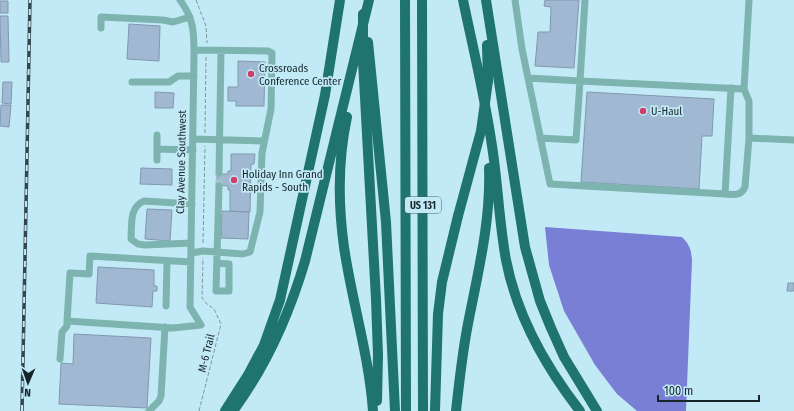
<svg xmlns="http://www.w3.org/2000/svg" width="794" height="411" font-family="'Fira Sans Condensed',sans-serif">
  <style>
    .water { fill: #797fd5 }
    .building { fill: #a0b8d1; stroke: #8098b0 }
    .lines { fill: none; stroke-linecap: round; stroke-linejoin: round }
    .minor-tunnel { stroke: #a0c3cd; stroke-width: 7; stroke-dasharray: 7 3.5; stroke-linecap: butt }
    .path { stroke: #7a97a0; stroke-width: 1; stroke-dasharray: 4 2; stroke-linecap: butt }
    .minor { stroke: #7db4b0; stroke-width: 7 }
    .highway { stroke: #20746f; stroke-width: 10 }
    .rail-casing { stroke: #32454b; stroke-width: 3.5 }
    .rail { stroke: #c2eaf6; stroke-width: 2; stroke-dasharray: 6; stroke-linecap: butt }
    .highway-bridge { stroke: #20746f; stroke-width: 10 }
    .poi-dot { fill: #ce4069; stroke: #c2eaf6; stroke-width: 1.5 }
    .labels { text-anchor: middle; stroke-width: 3.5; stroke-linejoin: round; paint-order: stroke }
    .shield { fill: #c2eaf6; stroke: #4a6067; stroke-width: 1 }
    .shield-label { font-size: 10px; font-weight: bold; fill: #16252a }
    .poi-label { font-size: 11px; fill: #16252a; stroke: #c2eaf6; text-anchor: start }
    .street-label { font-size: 11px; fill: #16252a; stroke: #c2eaf6 }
  </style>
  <rect width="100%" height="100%" fill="#c2eaf6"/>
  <path class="water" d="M545 227 682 237C690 245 691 250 692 260L686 411H637L617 394 595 365 564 311 549 265Z"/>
  <path class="building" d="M545 0H579L574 68 535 66 538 32H550L551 7 544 6Z
    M0 1H8V13H0Z
    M0 16H8L9 62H1Z
    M129 24 160 26 159 61 127 59Z
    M238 61 265 62 264 106H236V101H228V87H238Z
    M3 82H12L11 104 2 103Z
    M155 92 174 93 173 108H155Z
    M587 92 714 99 712 136H702L699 189 581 182Z
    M1 105H11L9 127 0 126Z
    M231 154H255L254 164H251L250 212 230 211V190H228V186L217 185V174H228V171H231Z
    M141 168 172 169V185L140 184Z
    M147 209 172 210 170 241 145 239Z
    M222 211 249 212 248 239 221 238Z
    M98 267 154 270V286H157V291H153L152 307 96 303Z
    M788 283H794V291H787Z
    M74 334 151 338 147 408 59 404 61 363 73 364Z"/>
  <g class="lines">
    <path class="minor-tunnel" d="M219 186V173"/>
    <path class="path" d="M196 0 206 26 207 43
      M205 133 206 56
      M203 243 205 146
      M199 411 221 324 214 309 207 304 202 298 203 258"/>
    <path class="minor" d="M180 0C194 19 194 32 194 55L190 307 201 325 173 328 67 321 70 273 89 274 90 256 191 262
      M515 0 522 49 550 184 725 194 731 88
      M585 0 580 81 744 89 749 0
      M101 28V17L163 20 173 22 190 17
      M528 78 580 81 576 140 540 138
      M132 82H169L178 76H194
      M744 89 749 101V138L794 140
      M193 139 264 141
      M157 149 193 150
      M157 160V135
      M219 173 221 51
      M725 194C734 195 741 196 745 187L749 138
      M191 243 145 245 138 244 131 239C132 225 129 207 144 201L192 204
      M191 253 203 251 243 254 250 252 260 212 262 153 271 109 272 53 268 51 194 50
      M217 263 229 264V291H216C217 256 218 221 219 186
      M166 306 167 261
      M60 359 62 332 67 326V321
      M149 411 159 401 161 396 165 327"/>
    <path class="highway" d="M405 0 406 411
      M422 0 423 411
      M463 0C473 48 485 97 492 146 498 184 499 222 506 260 517 317 545 366 580 411
      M486 0 525 247 540 301 551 328 564 357 597 411
      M368 42 386 222 395 411
      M487 45 488 81
      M363 61 376 299 378 355 377 401
      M347 117C338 159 338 204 344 247 352 302 369 355 373 411
      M225 411 248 375 264 345 280 300 325 95 340 0
      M233 411C267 365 289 315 305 261L369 0
      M435 411 438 314 442 282 458 216
      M456 411C459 384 462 356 467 329 477 276 491 223 489 168"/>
    <defs>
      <path id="rail" d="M22 411 30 0"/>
    </defs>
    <use href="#rail" class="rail-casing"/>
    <use href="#rail" class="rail"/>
    <path class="highway-bridge" d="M363 61V14
      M458 216 481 131 488 81"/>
  </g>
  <g class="poi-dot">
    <circle cx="251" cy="74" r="4"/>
    <circle cx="643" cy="111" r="4"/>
    <circle cx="234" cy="180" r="4"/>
  </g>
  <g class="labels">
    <rect class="shield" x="405" y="197" width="36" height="16" rx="3"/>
    <g class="shield-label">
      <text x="423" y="209">US 131</text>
    </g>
    <g class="poi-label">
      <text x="259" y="72">Crossroads<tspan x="259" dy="13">Conference Center</tspan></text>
      <text x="651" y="115">U-Haul</text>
      <text x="242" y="178">Holiday Inn Grand<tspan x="242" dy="13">Rapids - South</tspan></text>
    </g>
    <g class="street-label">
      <text transform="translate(181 162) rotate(-89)" y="4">Clay Avenue Southwest</text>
      <text transform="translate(206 353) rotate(-76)" y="4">M-6 Trail</text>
    </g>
  </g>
  <g transform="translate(28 383) rotate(182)" stroke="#c2eaf6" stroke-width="3" paint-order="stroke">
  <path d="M0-3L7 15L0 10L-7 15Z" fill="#16252a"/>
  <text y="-6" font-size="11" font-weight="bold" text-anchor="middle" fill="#16252a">N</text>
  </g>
  <path d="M658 395v6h101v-6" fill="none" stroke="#16252a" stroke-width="2"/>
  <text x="664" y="395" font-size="12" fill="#16252a" stroke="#c2eaf6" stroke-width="3" paint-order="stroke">100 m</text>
</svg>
